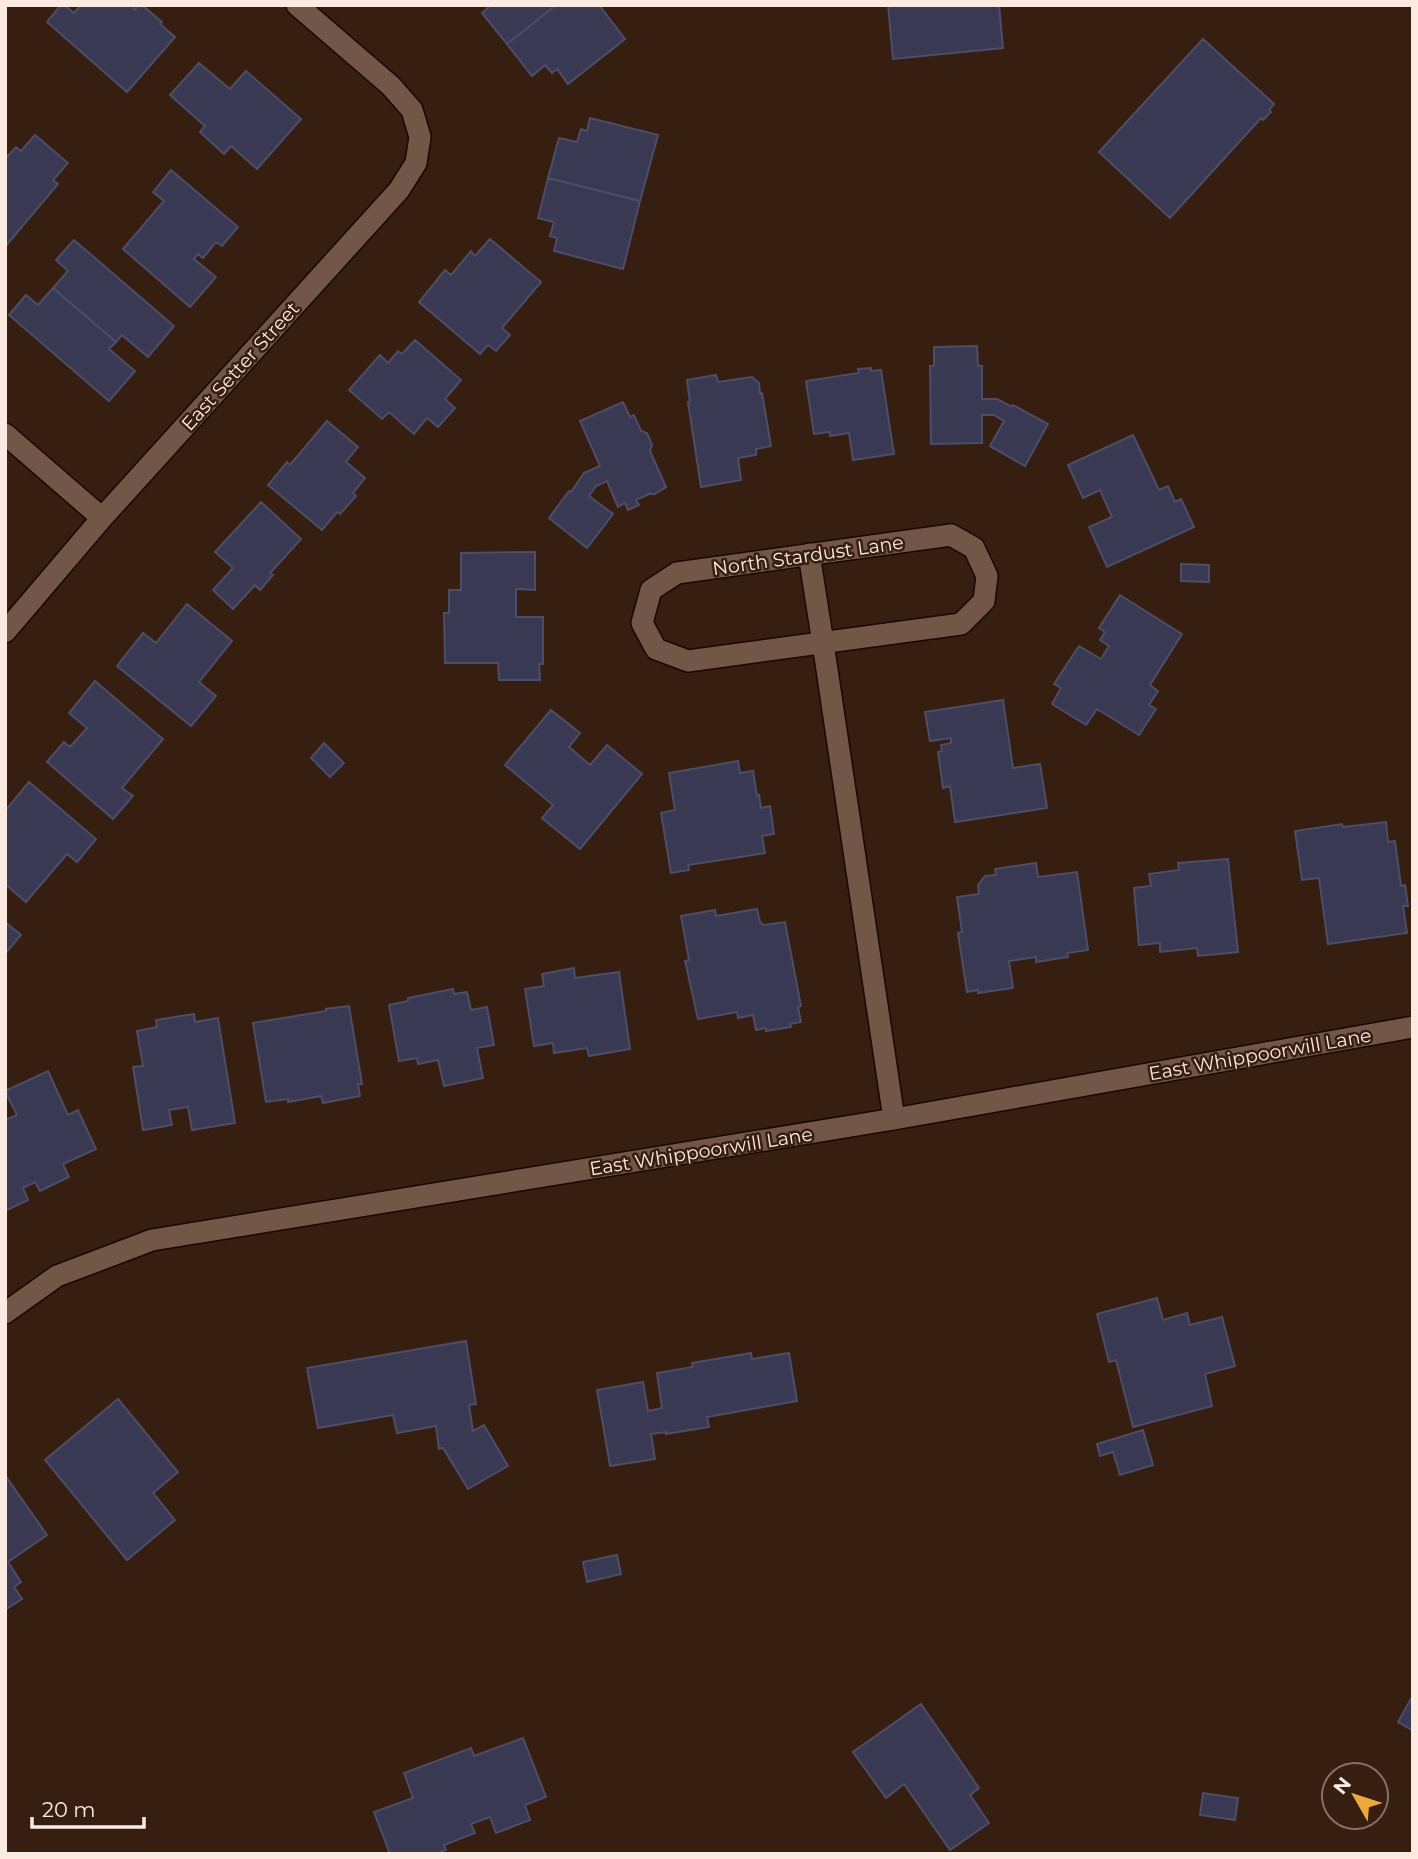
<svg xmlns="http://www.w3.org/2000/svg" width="1418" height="1859" font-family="Montserrat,sans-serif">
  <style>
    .building { fill: #3a3953; stroke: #4d4d67; stroke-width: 2 }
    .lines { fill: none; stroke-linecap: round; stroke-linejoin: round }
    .lane-casing { stroke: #1c0700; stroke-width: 24 }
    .street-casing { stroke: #1c0700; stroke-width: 24 }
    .lane { stroke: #725647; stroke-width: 21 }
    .street { stroke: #725647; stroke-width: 21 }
    .labels { text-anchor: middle; stroke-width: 5; stroke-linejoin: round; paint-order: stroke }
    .street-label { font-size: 19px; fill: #fbeae2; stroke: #361e10 }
  </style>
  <rect width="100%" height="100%" fill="#361e10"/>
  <path class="building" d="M61 5H64L74 13 81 5H136L133 8 135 10 139 5H142L162 22 160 24 175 37 127 92 47 22Z
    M491 5H556L507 44 482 13Z
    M556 5H599L625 39 568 84 557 69 552 73 545 65 532 76 507 44Z
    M888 5H999L1003 48 893 59Z
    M1203 39 1274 104 1269 110 1271 112 1263 120 1261 118 1170 218 1099 152Z
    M199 63 230 89 246 71 301 119 257 169 231 146 224 154 200 132 205 126 170 95Z
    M590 118 658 135 640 201 548 178 559 138 577 142 581 129 587 131Z
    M35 135 68 163 53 180 58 184 5 247V159L16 147 21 151Z
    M171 170 238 227 222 246 216 242 203 258 198 254 194 259 216 277 190 307 123 249 164 201 153 192Z
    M548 178 640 201 623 269 554 251 557 238 550 236 554 222 538 218Z
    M490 239 541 282 502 328 510 335 496 351 488 345 480 354 419 302 445 270 451 275 471 251 475 256Z
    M74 240 174 326 148 357 122 335 116 342 53 288 68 271 56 260Z
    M53 288 116 342 109 349 135 371 109 401 9 315 26 295 38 305Z
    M415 340 461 380 445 399 455 408 438 427 427 418 414 434 389 412 382 419 349 390 380 355 388 363 398 351 402 354Z
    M977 346 978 366H982V399H997L1012 407 1013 405 1048 424 1025 466 990 446 1004 421 994 415H982V443L931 444 930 366H934V347Z
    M871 368V371L881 370 894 454 853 460 849 433 830 436V432L814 434 806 381 859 373 858 369Z
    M716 375 718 382 752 377 759 383 760 394 762 393 771 446 756 449V455L738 458 741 480 701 487 688 402H690L687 380Z
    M623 402 630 417 634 415 641 431 647 433 652 445 650 451 666 487 655 494H649L636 500 639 505 628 510 625 503 618 507 607 481 596 486 589 496 613 514 587 548 549 518 569 491 571 492 584 473 600 466 580 421Z
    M327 421 358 447 346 462 365 478 353 493 356 496 340 514 337 512 322 530 268 485 287 462 290 465Z
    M1133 435 1159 490 1168 486 1175 502 1181 499 1194 527 1107 567 1089 527 1112 517 1100 490 1083 498 1068 465Z
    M261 502 301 539 270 573 273 575 260 590 255 585 233 609 213 590 233 568 215 552Z
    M535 552V590L516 589V617H543V664H539L540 680H499L498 663H445L444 613H449V590H461V553Z
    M1181 564 1209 565V582L1181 581Z
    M1120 595 1182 634 1150 685 1158 691 1149 705 1156 709 1139 735 1097 709 1086 725 1052 704 1061 688 1054 684 1079 646 1101 659 1109 646 1100 640 1105 632 1099 628Z
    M187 604 232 641 199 682 216 696 191 726 117 666 143 633 156 643Z
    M95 681 163 739 122 788 133 796 113 819 47 762 64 742 70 747 87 728 69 713Z
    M1003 700 1013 768 1040 764 1047 808 955 822 950 786 943 788 938 752 942 751 941 745 951 743V738L930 741 925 712Z
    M551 710 580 733 569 747 590 765 607 745 642 774 580 849 542 818 553 805 505 765Z
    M324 743 344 763 330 777 311 758Z
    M738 761 740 773 753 771 757 796 759 795 761 808 770 806 774 834 762 836 765 853 688 865 689 870 671 873 661 813 675 810 669 773Z
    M29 782 96 839 77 862 67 854 26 902 5 884V811Z
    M1386 822 1388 842 1395 841 1401 886 1405 885 1408 906H1403L1407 933 1328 944 1319 878 1302 880 1295 831 1342 824 1343 827Z
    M1228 859 1238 952 1198 956 1197 948 1160 952V943L1139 945 1134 888 1151 886 1149 874 1179 870 1178 863Z
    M1036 863 1038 877 1077 872 1088 950 1067 953 1068 957 1036 962V957L1009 961 1013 988 978 993V990L967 992 958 933 962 932 957 897 979 894 978 885 985 876 996 875 995 869Z
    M757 909 760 922 764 925 785 922 801 1006 798 1007 801 1022 790 1024 791 1027 766 1031V1028L756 1030 753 1015 738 1018 737 1012 698 1019 685 961 689 960 681 916 715 910 716 916Z
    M5 922 21 935 5 954Z
    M574 968 575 978 619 972 630 1049 589 1056 587 1048 554 1053 553 1043 534 1046 525 989 544 986 542 974Z
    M453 989 454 994 467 992 471 1010 487 1007 494 1045 477 1048 483 1078 444 1086 438 1060 418 1064 417 1058 399 1061 389 1005 408 1001V998Z
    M349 1006 362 1084H358L360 1096 323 1103 321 1096 288 1102V1099L266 1102 253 1023 326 1011V1009Z
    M194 1014 195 1022 218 1018 235 1123 192 1130 188 1107 169 1110 172 1125 143 1130 133 1067 143 1066 137 1031 157 1027 156 1020Z
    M48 1071 68 1115 78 1110 96 1149 63 1164 69 1177 40 1191 35 1182 23 1188 28 1200 5 1211V1120L17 1115 5 1091Z
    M1157 1298 1163 1320 1187 1313 1190 1325 1222 1317 1235 1366 1205 1374 1212 1406 1133 1427 1116 1360 1109 1362 1097 1314Z
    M466 1341 476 1404 469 1405 473 1431 484 1425 508 1466 468 1489 443 1448 439 1449 436 1426 397 1433 393 1415 318 1428 307 1368Z
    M751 1353 752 1359 789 1353 797 1401 707 1417 709 1427 666 1434V1432L651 1434 655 1459 610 1466 597 1390 643 1382 648 1411 662 1408 657 1373 693 1367 692 1363Z
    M118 1399 178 1472 153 1493 175 1520 127 1560 45 1460Z
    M1143 1430 1153 1465 1120 1475 1113 1452 1100 1456 1097 1444Z
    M5 1475 47 1535 8 1562 21 1582 14 1587 22 1599 5 1610Z
    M617 1555 621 1574 587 1582 583 1562Z
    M1413 1695V1729L1412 1730 1398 1722Z
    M921 1704 979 1788 970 1795 989 1823 950 1850 904 1784 886 1798 853 1752Z
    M523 1738 546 1797 525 1805 530 1820 496 1833 490 1817 471 1824 475 1833 444 1845 446 1850 435 1854H390L374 1812 413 1798 404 1773 471 1748 474 1756Z
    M1203 1793 1238 1798 1235 1820 1200 1815Z"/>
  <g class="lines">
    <defs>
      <path id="lane" d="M809 554 823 643"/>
      <path id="street" d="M5 434 102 518
        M951 535 974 548 987 576 984 601 961 624 688 661 656 649 642 623 651 590 677 573Z
        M5 632 102 518 399 190 416 163 420 137 412 110 391 86 297 5
        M823 643 894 1119
        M5 1313 57 1276 152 1240 894 1119 1413 1027"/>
    </defs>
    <use href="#lane" class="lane-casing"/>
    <use href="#street" class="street-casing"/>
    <use href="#lane" class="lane"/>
    <use href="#street" class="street"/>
  </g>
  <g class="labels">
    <g class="street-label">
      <text transform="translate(240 366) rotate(-48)" y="7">East Setter Street</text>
      <text transform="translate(808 555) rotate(-8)" y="7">North Stardust Lane</text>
      <text transform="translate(1260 1054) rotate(-10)" y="7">East Whippoorwill Lane</text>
      <text transform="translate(701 1151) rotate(-9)" y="7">East Whippoorwill Lane</text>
    </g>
  </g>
  <rect width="1418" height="1859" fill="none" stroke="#fbeae2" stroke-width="14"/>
  <g transform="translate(1355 1796) rotate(309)"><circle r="33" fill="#361e10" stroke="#857064" stroke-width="2"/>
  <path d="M0-5L12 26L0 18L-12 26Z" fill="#eda83b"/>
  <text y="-10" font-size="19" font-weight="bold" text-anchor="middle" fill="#fbeae2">N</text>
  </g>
  <path d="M32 1817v10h112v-10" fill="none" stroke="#fbeae2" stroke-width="3.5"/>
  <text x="42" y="1817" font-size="21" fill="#fbeae2" stroke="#361e10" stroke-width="5" paint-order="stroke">20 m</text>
</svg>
